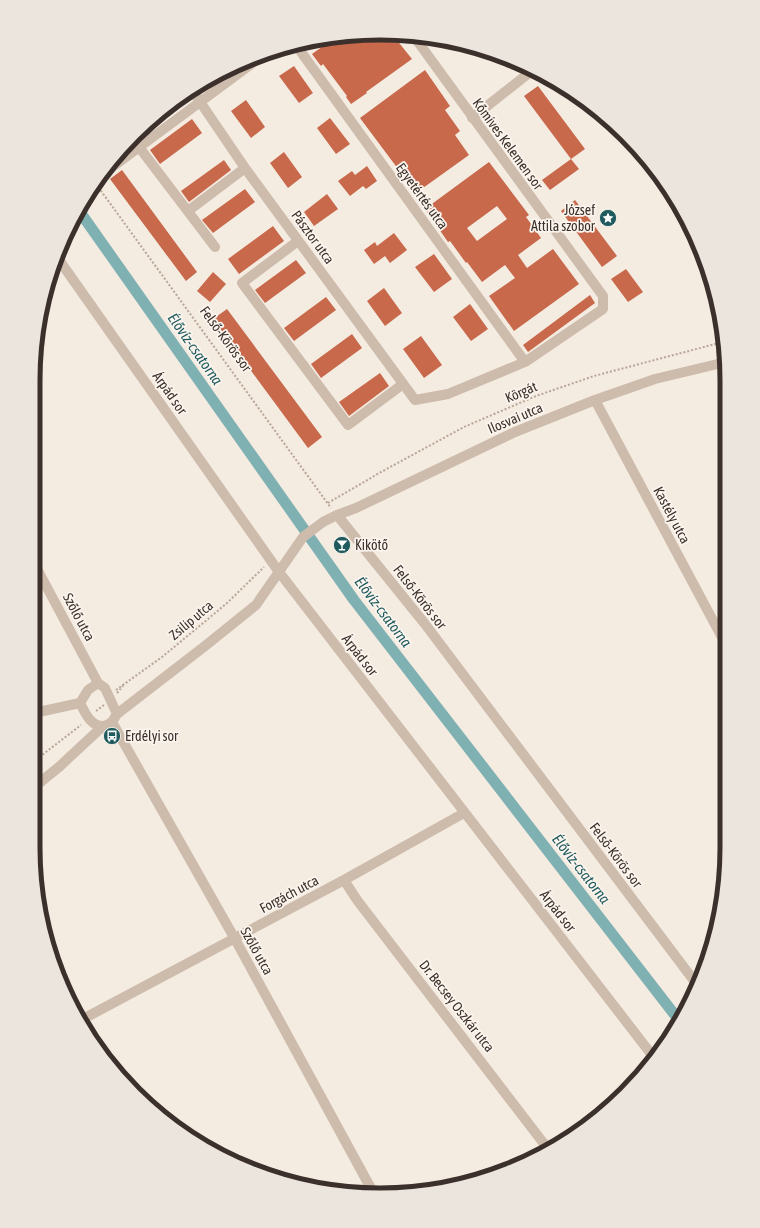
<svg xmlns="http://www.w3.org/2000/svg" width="760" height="1228" font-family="'Asap Condensed',sans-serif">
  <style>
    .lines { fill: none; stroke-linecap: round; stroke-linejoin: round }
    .canal { stroke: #7fb0b2; stroke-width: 11 }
    .building { fill: #c8694b; fill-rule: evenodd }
    .path { stroke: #b9a596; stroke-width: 2; stroke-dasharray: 2 2; stroke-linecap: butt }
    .minor { stroke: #cdbbac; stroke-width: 10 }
    .labels { text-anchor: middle; stroke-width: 3.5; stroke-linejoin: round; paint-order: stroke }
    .street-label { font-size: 14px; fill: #3b302b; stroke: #fbf5ee }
    .poi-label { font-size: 14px; fill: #3b302b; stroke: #fbf5ee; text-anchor: start }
    .water-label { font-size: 15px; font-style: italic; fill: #1f5a5e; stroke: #fbf5ee }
    .rim { fill: none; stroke: #3b302b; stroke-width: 5 }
  </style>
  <rect width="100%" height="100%" fill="#f4ebe1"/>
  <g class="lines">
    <path class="canal" d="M80 212 354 600 678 1019"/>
  </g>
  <path class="building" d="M392 34 412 59 366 92 367 93 351 104 346 97 347 96 323 64 321 66 312 54 337 36Z
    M294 66 313 93 299 103 279 76Z
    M425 70 450 106 445 110 460 131 455 135 469 155 416 193 360 118Z
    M538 86 585 149 571 159 524 96Z
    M246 100 265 127 251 138 231 111Z
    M330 118 350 144 336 154 317 128Z
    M192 119 202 133 160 164 150 150Z
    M284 152 302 177 288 188 270 163Z
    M571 159 579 169 550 190 542 180Z
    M224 160 231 170 189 202 181 191Z
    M489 162 529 215 526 217 541 238 518 255 527 268 553 249 579 284 514 331 489 296 515 278 505 265 482 282 467 262 466 263 450 241 448 242 425 209ZM497 206 507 219 477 241 467 228Z
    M367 166 377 181 366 189 363 186 350 196 338 181 352 171 355 175Z
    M122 170 197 272 186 281 110 179Z
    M245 189 255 202 213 233 202 220Z
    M327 194 338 209 314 226 304 212Z
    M575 200 617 256 602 267 561 211Z
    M273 226 284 241 239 274 228 259Z
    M394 233 407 250 390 263 385 256 374 264 364 250 375 242 377 246Z
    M434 254 452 279 434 292 415 267Z
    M296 260 306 273 265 303 255 290Z
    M626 269 643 292 628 302 611 279Z
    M213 272 226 284 210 302 197 291Z
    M384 288 402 313 385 326 367 301Z
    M590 295 595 303 528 352 523 345Z
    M326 297 336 310 294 341 284 328Z
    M470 304 488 329 471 341 453 317Z
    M227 309 322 437 308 448 213 319Z
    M352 334 362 348 321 378 311 364Z
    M421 336 442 365 424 378 403 349Z
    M380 373 389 386 349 416 339 402Z"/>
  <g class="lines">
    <path class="path" d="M96 184 331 508
      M328 503 381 472 464 427 536 396 594 376 723 342 724 343
      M116 690 162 657 208 619 227 603 264 567
      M117 693 123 686
      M96 711 104 705
      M33 762 81 725"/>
    <path class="minor" d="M296 45 525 362
      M192 90 245 168 415 400 448 394 525 362 603 309V296L413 35
      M472 118 534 69
      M139 147 215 247
      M111 168 269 51
      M653 168 664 184 696 244
      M188 211 245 168
      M298 241 242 283 348 425 403 384
      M57 257 279 572 655 1059
      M595 400 725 643
      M337 515 425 624 698 986
      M35 565 98 683 105 688 117 714 112 722C110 723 106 726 103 726 90 726 85 712 80 703L88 690 98 683
      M34 713 80 703
      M117 714 205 646 256 605 303 537 323 522 337 515 356 508 515 432 595 400 655 379 726 362
      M112 722 235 939 374 1194
      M33 788 59 767 103 726
      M344 880 357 900 548 1149
      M83 1019 344 880 464 813"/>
  </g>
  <defs>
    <symbol id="sight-disc" viewBox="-11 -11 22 22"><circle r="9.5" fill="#1f5a5e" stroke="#fbf5ee"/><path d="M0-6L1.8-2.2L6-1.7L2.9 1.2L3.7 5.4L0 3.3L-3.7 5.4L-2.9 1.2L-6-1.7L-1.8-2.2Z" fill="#fff"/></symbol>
    <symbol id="bar-disc" viewBox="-11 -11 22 22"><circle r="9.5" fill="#1f5a5e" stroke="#fbf5ee"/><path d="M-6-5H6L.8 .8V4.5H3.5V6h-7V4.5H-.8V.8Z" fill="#fff"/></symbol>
    <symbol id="bus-disc" viewBox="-11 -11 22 22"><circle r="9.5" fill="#1f5a5e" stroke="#fbf5ee"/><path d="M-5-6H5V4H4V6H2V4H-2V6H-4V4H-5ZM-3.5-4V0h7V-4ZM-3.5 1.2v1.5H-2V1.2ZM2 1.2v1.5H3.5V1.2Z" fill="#fff"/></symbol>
  </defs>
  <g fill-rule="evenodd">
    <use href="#sight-disc" x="598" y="208" width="20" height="20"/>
    <use href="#bar-disc" x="332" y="535" width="20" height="20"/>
    <use href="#bus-disc" x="102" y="726" width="20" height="20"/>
  </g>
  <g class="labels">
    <g class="street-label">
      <text transform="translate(508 144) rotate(54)" y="5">Kőmíves Kelemen sor</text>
      <text transform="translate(422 196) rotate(54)" y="5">Egyetértés utca</text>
      <text transform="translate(313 237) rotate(54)" y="5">Pásztor utca</text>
      <text transform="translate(226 339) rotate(54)" y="5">Felső-Körös sor</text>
      <text transform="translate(521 392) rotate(-23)" y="5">Körgát</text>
      <text transform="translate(170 393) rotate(55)" y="5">Árpád sor</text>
      <text transform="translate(515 418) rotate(-23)" y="5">Ilosvai utca</text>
      <text transform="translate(672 515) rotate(62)" y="5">Kastély utca</text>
      <text transform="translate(420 597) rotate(52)" y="5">Felső-Körös sor</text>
      <text transform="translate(79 617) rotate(62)" y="5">Szőlő utca</text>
      <text transform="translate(191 620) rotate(-40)" y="5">Zsilip utca</text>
      <text transform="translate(360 655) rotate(52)" y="5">Árpád sor</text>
      <text transform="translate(616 855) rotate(53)" y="5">Felső-Körös sor</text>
      <text transform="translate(289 894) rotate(-28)" y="5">Forgách utca</text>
      <text transform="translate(558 911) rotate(52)" y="5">Árpád sor</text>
      <text transform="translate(257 951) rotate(61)" y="5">Szőlő utca</text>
      <text transform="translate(457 1006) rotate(52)" y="5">Dr. Becsey Oszkár utca</text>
    </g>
    <g class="poi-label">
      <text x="595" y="215" text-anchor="end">József<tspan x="595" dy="16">Attila szobor</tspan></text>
      <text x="355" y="550">Kikötő</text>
      <text x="125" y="741">Erdélyi sor</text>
    </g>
    <g class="water-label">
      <text transform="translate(195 349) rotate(55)" y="5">Élővíz-csatorna</text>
      <text transform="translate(383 612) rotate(53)" y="5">Élővíz-csatorna</text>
      <text transform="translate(581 869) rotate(52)" y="5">Élővíz-csatorna</text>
    </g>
  </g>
  <path d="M0 0H760V1228H0ZM380 40H380A340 340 0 0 1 720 380V848A340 340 0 0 1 380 1188H380A340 340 0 0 1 40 848V380A340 340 0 0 1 380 40Z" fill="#ece5de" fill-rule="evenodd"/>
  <path class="rim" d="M380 40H380A340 340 0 0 1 720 380V848A340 340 0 0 1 380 1188H380A340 340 0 0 1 40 848V380A340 340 0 0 1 380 40Z"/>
</svg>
